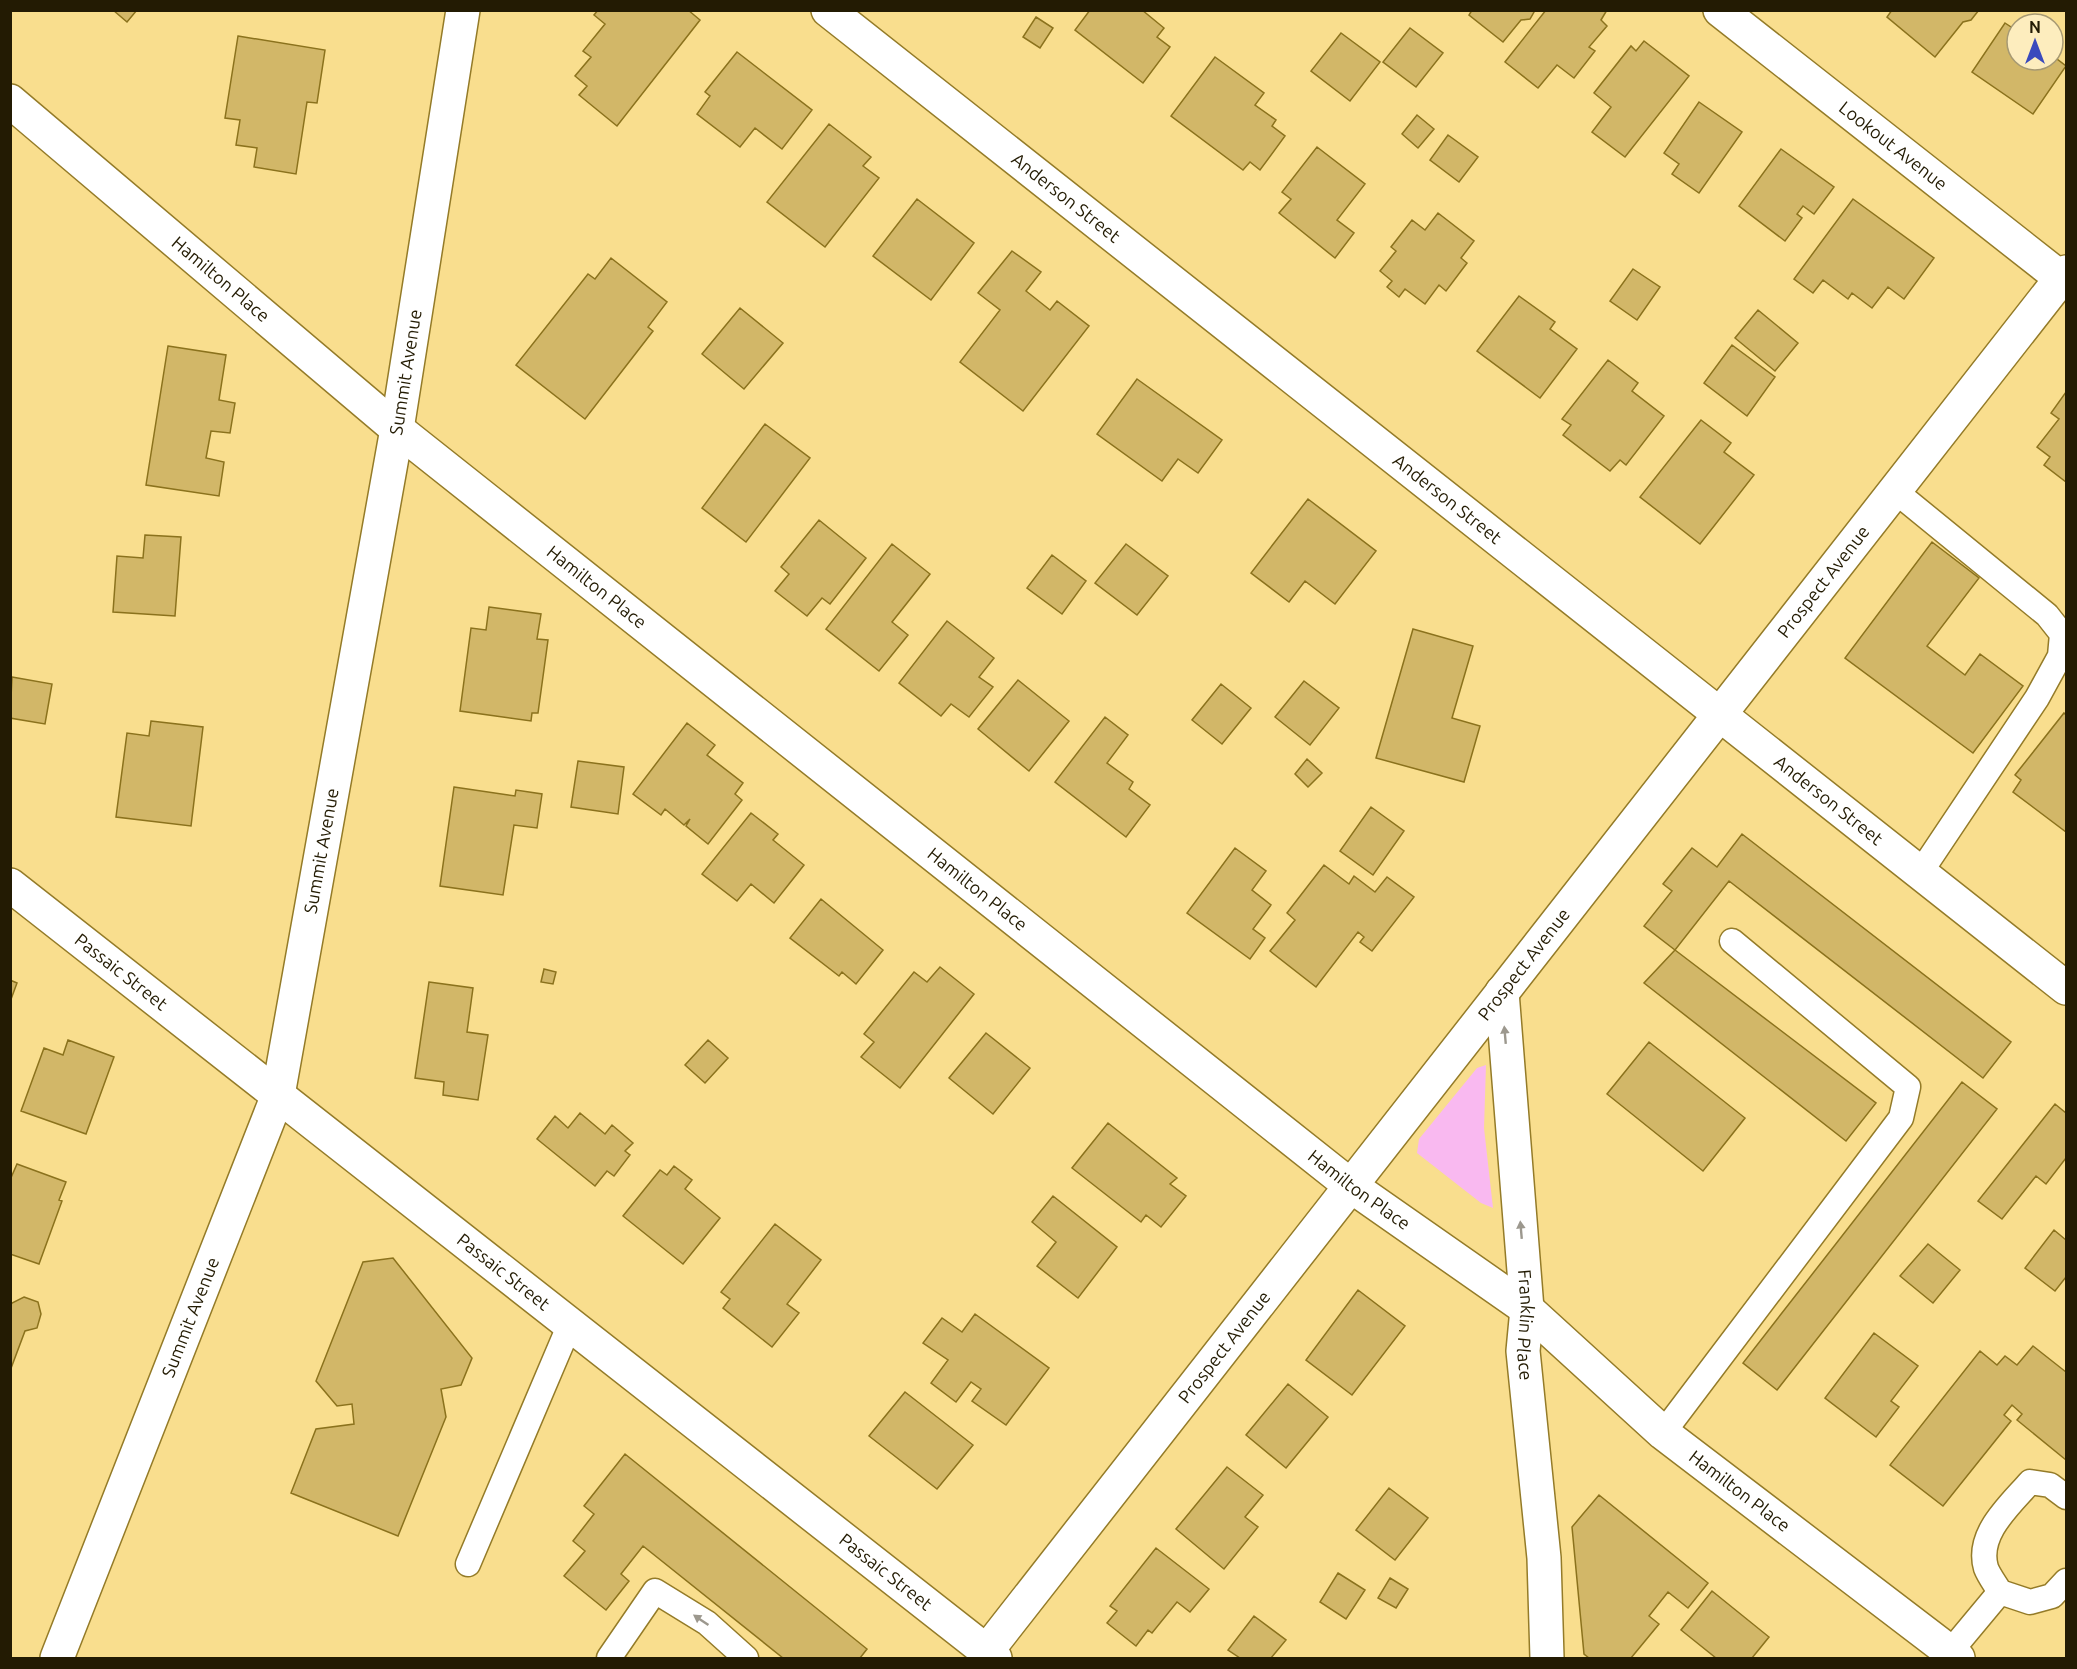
<svg xmlns="http://www.w3.org/2000/svg" width="2077" height="1669" font-family="Ubuntu,sans-serif">
  <style>
    .green { fill: #f9b9f0 }
    .building { fill: #d2b768; stroke: #8b721d; stroke-width: 1.5 }
    .lines { fill: none; stroke-linecap: round; stroke-linejoin: round }
    .lane-casing { stroke: #947b28; stroke-width: 27 }
    .street-casing { stroke: #947b28; stroke-width: 36 }
    .secondary-casing { stroke: #947b28; stroke-width: 36 }
    .lane { stroke: #fff; stroke-width: 24 }
    .street { stroke: #fff; stroke-width: 33 }
    .secondary { stroke: #fff; stroke-width: 33 }
    .oneway { fill: #9c988e }
    .labels { text-anchor: middle; stroke-width: 4.5; stroke-linejoin: round; paint-order: stroke }
    .street-label { font-size: 18px; fill: #231b03; stroke: #fdedbe }
  </style>
  <rect width="100%" height="100%" fill="#f9de8e"/>
  <path class="green" d="M1486 1065 1484 1128 1493 1208 1481 1203 1417 1153 1419 1139 1477 1068Z"/>
  <path class="building" d="M113 10H137L127 22Z
    M598 10H688L700 20 617 126 579 95 587 86 575 76 591 57 583 51 605 24 594 15Z
    M1090 10H1142L1164 28 1157 37 1170 47 1143 83 1075 30Z
    M1472 10H1534V12L1530 19 1521 20 1503 42 1469 15Z
    M1546 10H1607L1601 20 1607 26 1589 47 1595 51 1574 78 1557 65 1538 88 1505 62Z
    M1892 10H1979L1971 20 1963 22 1935 57 1887 17Z
    M1036 17 1053 28 1040 48 1023 37Z
    M2005 23 2017 31V60H2053V56L2066 66 2033 114 1972 72Z
    M1410 28 1443 53 1416 87 1383 62Z
    M1341 33 1380 62 1350 101 1311 71Z
    M238 36 325 50 317 103 307 102 296 174 254 167 257 148 236 145 240 120 225 118Z
    M1644 41 1689 76 1625 157 1592 132 1611 107 1594 93 1631 46 1636 51Z
    M737 52 812 110 782 149 755 128 740 147 697 114 710 96 705 92Z
    M1215 57 1264 93 1255 105 1276 120 1272 126 1285 136 1260 170 1250 162 1243 170 1171 116Z
    M1699 102 1742 132 1699 193 1672 174 1679 164 1664 153Z
    M1417 115 1434 129 1418 148 1402 134Z
    M829 124 871 157 863 166 879 178 825 247 767 202Z
    M1448 135 1478 157 1459 182 1430 160Z
    M1317 147 1365 184 1337 220 1354 233 1335 258 1279 213 1291 199 1282 192Z
    M1781 149 1834 187 1814 214 1803 206 1797 214 1802 218 1785 241 1739 206Z
    M917 199 974 243 931 300 873 256Z
    M1853 199 1934 258 1904 299 1888 287 1872 308 1852 293 1848 299 1823 280 1813 293 1794 279Z
    M1438 213 1474 241 1461 258 1467 263 1446 291 1439 285 1425 304 1405 289 1399 297 1387 287 1392 281 1380 271 1396 251 1391 247 1412 220 1425 230Z
    M1012 251 1041 272 1026 291 1050 310 1057 301 1089 326 1023 411 960 362 1000 310 978 293Z
    M611 258 667 302 648 327 653 331 585 419 516 365 588 274 595 279Z
    M1633 269 1660 287 1637 320 1610 301Z
    M1519 296 1555 322 1550 329 1577 349 1540 398 1477 351Z
    M740 308 783 343 744 389 702 354Z
    M1758 310 1798 343 1775 371 1735 338Z
    M1732 345 1775 377 1747 416 1704 383Z
    M168 346 226 355 219 400 235 403 230 433 211 431 206 458 224 462 219 496 146 485Z
    M1608 360 1638 383 1632 391 1664 416 1626 465 1620 460 1610 471 1563 435 1571 425 1562 419Z
    M1137 379 1222 440 1198 473 1178 459 1162 481 1097 434Z
    M2066 392V482L2044 465 2050 457 2037 447 2059 419 2051 413Z
    M1701 420 1731 443 1724 452 1754 475 1700 544 1640 497Z
    M765 424 810 458 746 542 702 508Z
    M1308 499 1376 551 1335 604 1305 581 1289 602 1251 573Z
    M819 520 866 558 830 604 822 598 807 616 775 591 789 574 781 567Z
    M145 535 181 537 175 616 113 612 117 556 143 558Z
    M1932 542 1979 578 1927 646 1965 675 1980 654 2023 686 1973 753 1845 658Z
    M892 544 930 574 892 622 908 635 879 671 826 629Z
    M1126 544 1168 576 1137 615 1095 583Z
    M1052 555 1086 581 1062 614 1027 588Z
    M489 607 541 614 537 639 548 640 538 713H532L531 721 460 711 471 628 486 630Z
    M947 621 994 658 979 677 993 687 969 717 951 704 941 716 899 683Z
    M1413 629 1473 646 1452 718 1480 726 1464 782 1376 758Z
    M12 677 52 684 45 724 10 718Z
    M1018 680 1069 721 1029 771 978 729Z
    M1304 681 1339 708 1310 745 1275 717Z
    M1221 684 1251 708 1222 744 1192 720Z
    M2064 713 2066 715V832L2013 792 2021 780 2015 775Z
    M1105 717 1128 735 1107 763 1133 782 1129 789 1150 805 1126 837 1055 782Z
    M151 721 203 727 191 826 116 817 127 733 149 736Z
    M687 723 715 745 707 755 743 783 735 794 742 800 708 844 686 826 690 819 684 825 665 809 661 815 633 794Z
    M1307 759 1322 773 1308 787 1295 774Z
    M578 761 624 767 618 814 571 807Z
    M454 787 515 796 516 790 542 794 537 828 514 825 503 895 440 886Z
    M1371 807 1404 831 1373 875 1340 851Z
    M751 813 778 834 773 840 804 865 774 903 751 884 737 901 702 874Z
    M1742 834 2011 1042 1983 1078 1729 881 1675 950 1644 926 1672 891 1663 884 1692 848 1717 867Z
    M1235 848 1266 871 1252 890 1271 905 1253 929 1265 938 1250 959 1187 913Z
    M1324 865 1349 884 1354 876 1375 892 1387 877 1414 897 1372 951 1360 942 1364 937 1358 932 1316 987 1270 951 1295 920 1287 913Z
    M821 899 883 950 856 984 842 972 839 976 790 938Z
    M1675 950 1876 1103 1846 1141 1644 983Z
    M940 967 974 994 900 1088 861 1057 874 1042 864 1034 914 972 927 982Z
    M544 969 556 972 553 984 541 982Z
    M10 980 17 983 10 1002Z
    M429 982 473 988 467 1032 488 1035 478 1100 443 1095 444 1082 415 1078Z
    M986 1033 1030 1068 993 1114 949 1078Z
    M68 1040 114 1057 86 1134 21 1111 44 1048 63 1055Z
    M708 1040 728 1058 705 1083 685 1065Z
    M1649 1042 1745 1118 1703 1171 1607 1094Z
    M1962 1082 1997 1109 1777 1390 1743 1363Z
    M2055 1104 2066 1113V1158L2046 1184 2036 1176 2002 1219 1978 1201Z
    M580 1113 605 1134 612 1125 633 1143 625 1151 630 1155 614 1176 607 1171 595 1186 537 1139 555 1116 568 1128Z
    M1108 1123 1177 1178 1170 1184 1186 1196 1161 1227 1146 1215 1141 1222 1072 1168Z
    M17 1164 66 1182 59 1200 62 1201 39 1264 10 1254V1180Z
    M674 1166 692 1180 685 1189 720 1218 683 1264 623 1216 660 1170 667 1175Z
    M1053 1196 1117 1247 1078 1298 1037 1266 1056 1242 1032 1222Z
    M775 1224 821 1260 787 1304 799 1313 772 1347 723 1308 730 1299 721 1292Z
    M2054 1230 2066 1240V1277L2055 1291 2025 1268Z
    M1928 1244 1960 1270 1933 1303 1900 1276Z
    M393 1258 472 1358 461 1385 441 1389 446 1417 398 1536 291 1493 316 1429 354 1424 352 1404 337 1406 316 1381 363 1262Z
    M1358 1290 1405 1326 1352 1395 1306 1360Z
    M24 1297 38 1302 41 1314 37 1328 25 1331 10 1371V1306L12 1303Z
    M975 1314 1049 1368 1006 1425 972 1401 981 1389 971 1382 956 1402 931 1383 948 1360 923 1343 942 1318 962 1332Z
    M1874 1333 1918 1366 1891 1401 1899 1407 1876 1437 1825 1398Z
    M2033 1346 2066 1372V1460L2017 1420 2022 1414 2012 1405 2004 1415 2011 1421 1943 1506 1890 1465 1980 1351 1997 1365 2005 1356 2017 1365Z
    M1288 1384 1328 1417 1286 1468 1246 1435Z
    M905 1392 973 1445 937 1489 869 1436Z
    M625 1454 867 1649 860 1658H783L643 1546 621 1574 629 1581 606 1610 564 1576 585 1551 573 1541 594 1514 584 1506Z
    M1227 1467 1263 1495 1245 1517 1258 1527 1224 1569 1176 1529Z
    M1389 1488 1428 1518 1395 1560 1356 1530Z
    M1599 1495 1708 1583 1688 1608 1668 1592 1649 1616 1659 1624 1631 1658H1589L1584 1654 1572 1527Z
    M1156 1548 1209 1589 1190 1612 1177 1602 1152 1633 1148 1630 1136 1646 1107 1623 1117 1611 1110 1606Z
    M1338 1573 1365 1590 1346 1619 1320 1602Z
    M1390 1578 1408 1589 1396 1608 1378 1598Z
    M1712 1591 1769 1637 1752 1658H1716L1681 1630Z
    M1254 1616 1286 1640 1271 1658H1240L1228 1650Z"/>
  <g class="lines">
    <defs>
      <path id="lane" d="M1895 491 2047 615 2062 634 2060 656 2037 698 1920 873
        M1663 1433 1901 1118 1908 1087 1732 941
        M2066 1497 2050 1485 2030 1482C2010 1505 1976 1534 1986 1568 1989 1576 1996 1585 2000 1592L2030 1602 2052 1596 2066 1581
        M468 1564 570 1324
        M1950 1652 2000 1592
        M609 1658 655 1591 707 1623 746 1658"/>
      <g id="street">
        <path id="s1" d="M828 10 2066 988"/>
        <path id="s2" d="M1720 10 2066 282"/>
        <path id="s3" d="M10 101 397 429 1351 1186 1527 1309 1663 1433 1958 1658"/>
        <path id="s4" d="M1502 992 1527 1309 1523 1351 1544 1558 1547 1658"/>
        <path id="s5" d="M278 1095 397 429 463 10"/>
        <path id="s6" d="M986 1652 2066 272"/>
      </g>
      <g id="secondary">
        <path id="s7" d="M10 885 995 1658"/>
        <path id="s8" d="M57 1658 278 1095"/>
      </g>
    </defs>
    <use href="#lane" class="lane-casing"/>
    <use href="#street" class="street-casing"/>
    <use href="#secondary" class="secondary-casing"/>
    <use href="#lane" class="lane"/>
    <use href="#street" class="street"/>
    <use href="#secondary" class="secondary"/>
  </g>
  <defs><path id="oneway-solid" d="M-6-.8H1V-3.2L6.5 0L1 3.2V.8H-6Z" transform="scale(1.5)"/></defs>
  <g class="oneway">
    <use href="#oneway-solid" transform="translate(1505 1035) rotate(-95)"/>
    <use href="#oneway-solid" transform="translate(1521 1230) rotate(-95)"/>
    <use href="#oneway-solid" transform="translate(701 1620) rotate(-146)"/>
  </g>
  <g class="labels">
    <g class="street-label">
      <text dy="6" stroke="none"><textPath href="#s2" startOffset="220">Lookout Avenue</textPath></text>
      <text dy="6" stroke="none"><textPath href="#s1" startOffset="303">Anderson Street</textPath></text>
      <text dy="6" stroke="none"><textPath href="#s3" startOffset="276">Hamilton Place</textPath></text>
      <text dy="6" stroke="none"><textPath href="#s5" startOffset="734">Summit Avenue</textPath></text>
      <text dy="6" stroke="none"><textPath href="#s1" startOffset="789">Anderson Street</textPath></text>
      <text dy="6" stroke="none"><textPath href="#s6" startOffset="1359">Prospect Avenue</textPath></text>
      <text dy="6" stroke="none"><textPath href="#s3" startOffset="762">Hamilton Place</textPath></text>
      <text dy="6" stroke="none"><textPath href="#s1" startOffset="1275">Anderson Street</textPath></text>
      <text dy="6" stroke="none"><textPath href="#s5" startOffset="248">Summit Avenue</textPath></text>
      <text dy="6" stroke="none"><textPath href="#s3" startOffset="1248">Hamilton Place</textPath></text>
      <text dy="6" stroke="none"><textPath href="#s6" startOffset="873">Prospect Avenue</textPath></text>
      <text dy="6" stroke="none"><textPath href="#s7" startOffset="141">Passaic Street</textPath></text>
      <text dy="6" stroke="none"><textPath href="#s3" startOffset="1734">Hamilton Place</textPath></text>
      <text dy="6" stroke="none"><textPath href="#s7" startOffset="627">Passaic Street</textPath></text>
      <text dy="6" stroke="none"><textPath href="#s8" startOffset="366">Summit Avenue</textPath></text>
      <text dy="6" stroke="none"><textPath href="#s4" startOffset="334">Franklin Place</textPath></text>
      <text dy="6" stroke="none"><textPath href="#s6" startOffset="387">Prospect Avenue</textPath></text>
      <text dy="6" stroke="none"><textPath href="#s3" startOffset="2220">Hamilton Place</textPath></text>
      <text dy="6" stroke="none"><textPath href="#s7" startOffset="1113">Passaic Street</textPath></text>
    </g>
  </g>
  <rect width="2077" height="1669" fill="none" stroke="#231b03" stroke-width="24"/>
  <g transform="translate(2035 42)"><circle r="28" fill="#fdedbe" stroke="#a69973" stroke-width="1.5"/>
  <path d="M0-4.5L10 22L0 15L-10 22Z" fill="#3a4abd"/>
  <text y="-9" font-size="16" font-weight="bold" text-anchor="middle" fill="#231b03">N</text>
  </g>
</svg>
